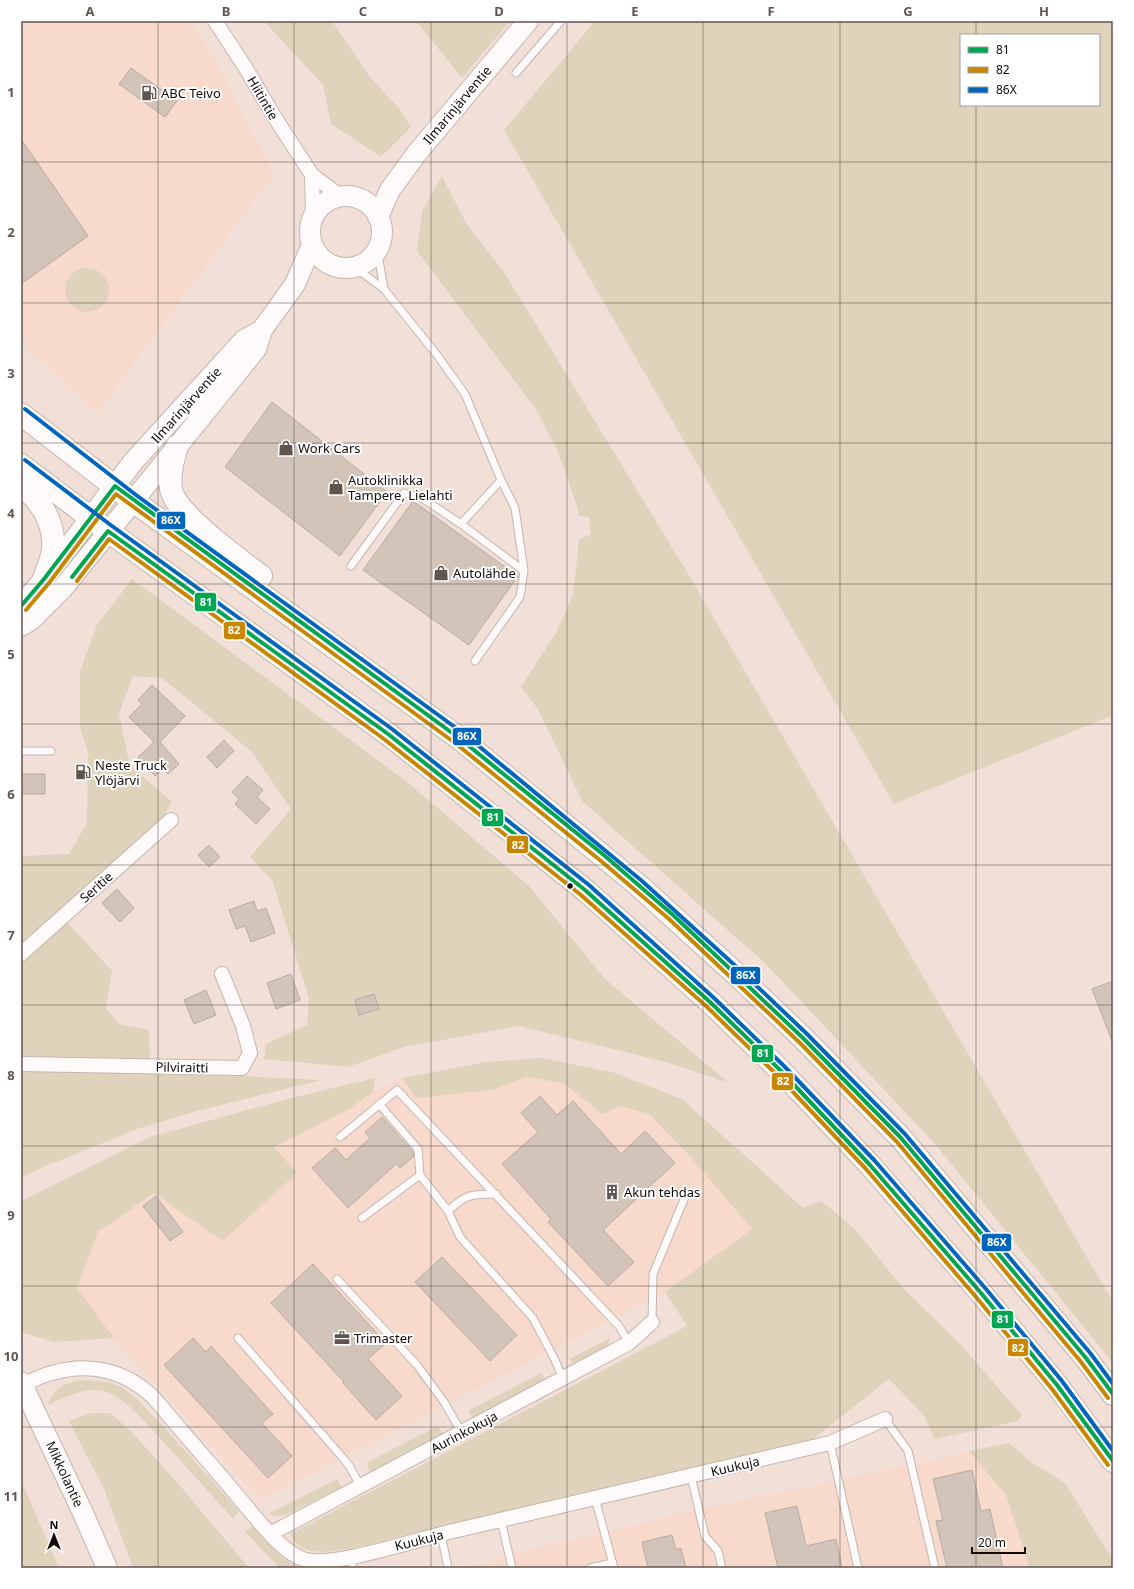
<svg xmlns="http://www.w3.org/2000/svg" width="1134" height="1589" font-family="'Noto Sans',sans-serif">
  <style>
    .built { fill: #f7dacc }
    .green { fill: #dfd3bc; fill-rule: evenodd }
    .building { fill: #d2c4b9; stroke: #b7aba3 }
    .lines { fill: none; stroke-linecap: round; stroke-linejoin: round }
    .lane-casing { stroke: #c3b6af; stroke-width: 9 }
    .street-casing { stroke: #c3b6af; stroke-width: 16 }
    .secondary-casing { stroke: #c3b6af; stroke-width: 22 }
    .highway-casing { stroke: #c3b6af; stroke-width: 24 }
    .lane { stroke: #fdfaf9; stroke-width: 7 }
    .street { stroke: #fdfaf9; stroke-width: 14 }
    .secondary { stroke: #fdfaf9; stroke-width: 20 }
    .highway { stroke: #fdfaf9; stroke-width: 22 }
    .bus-1-casing { stroke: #fff; stroke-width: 7 }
    .bus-2-casing { stroke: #fff; stroke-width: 7 }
    .bus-3-casing { stroke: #fff; stroke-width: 7 }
    .bus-1 { stroke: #00a651; stroke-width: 4 }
    .bus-2 { stroke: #c98701; stroke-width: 4 }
    .bus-3 { stroke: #0065bd; stroke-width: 4 }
    .grid { fill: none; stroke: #61544f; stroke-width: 1; stroke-opacity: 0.55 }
    .bus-dot { fill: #130905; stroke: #fff; stroke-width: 1.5 }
    .labels { text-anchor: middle; stroke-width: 4; stroke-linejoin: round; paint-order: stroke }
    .poi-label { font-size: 13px; fill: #130905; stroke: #fff; text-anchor: start }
    .street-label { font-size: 13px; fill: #130905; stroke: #fff }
    .line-badge { stroke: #fff; stroke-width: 1.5 }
    .badge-label { font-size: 11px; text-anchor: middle; font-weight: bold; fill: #fff }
    .neatline { fill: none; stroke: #61544f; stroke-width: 1.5 }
    .grid-label { font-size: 13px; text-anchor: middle; font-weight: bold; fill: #61544f }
  </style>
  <rect width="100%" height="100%" fill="#f2e0d8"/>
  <path class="built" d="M21 21H191L213 56 274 174 97 413 21 343Z
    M525 1077 563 1083 602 1114 620 1106 649 1114 688 1154 752 1229 665 1292 260 1500 114 1338 76 1288 98 1232 154 1192 297 1173 273 1147 349 1109 373 1092 402 1078 416 1098 492 1090Z
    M969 1451 1006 1495 1030 1568H465L488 1563 500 1556 624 1528 688 1511 925 1462Z"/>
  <path class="green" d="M264 21H332L370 77 398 107 411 127 381 157 331 124 323 85Z
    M416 21H510L462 78Z
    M595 21H1113V715L894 804 504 130ZM961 35H1099V105H961Z
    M442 176 466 223 504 272 687 572 1113 1302V1363L935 1144 767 965 582 801 539 711 521 687 557 631 573 595 579 540 591 534 589 517 579 516 578 509 559 454 537 411 417 251 422 211Z
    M65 290a22 22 0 1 1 44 0a22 22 0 1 1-44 0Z
    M132 579 406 781 529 886 605 979 729 1083 662 1061 519 1026 404 1047 348 1067 264 1059 266 1044 307 1025 309 998 272 880 250 857 291 809 252 752 162 678 133 676 119 714 130 765 172 802 159 824 21 946V856L69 854 87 823 88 753 80 728V671L97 625Z
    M65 920 112 971 106 1008 119 1024 149 1030 150 1062 21 1060V959Z
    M541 1058 612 1072 682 1099 803 1208 821 1201 854 1228 905 1290 960 1344 1022 1415 1018 1421 934 1439 925 1417 889 1379 813 1439 369 1545C350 1548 313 1559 297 1544 294 1542 292 1537 290 1534L687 1326 665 1292 752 1229 688 1154 649 1114 620 1106 602 1114 563 1083 526 1077 492 1090 416 1098 402 1078 486 1062Z
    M21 1071 241 1076 322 1080 197 1111 140 1128 48 1165 21 1178Z
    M375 1078 373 1092 349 1109 274 1147 297 1173 223 1241 154 1193 98 1232 77 1288 114 1338 54 1342 21 1332V1201L150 1137 287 1099Z
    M610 1338 607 1347 574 1367 569 1359Z
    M541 1373 546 1382 473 1419 468 1411Z
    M81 1380 109 1382 122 1387 136 1398 162 1425 239 1511 233 1519C212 1496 191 1472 170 1449 154 1432 128 1400 107 1392 87 1386 66 1397 48 1405V1404C56 1386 63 1384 81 1380Z
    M91 1413H110L131 1431 181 1487 249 1568H133L104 1489 69 1421Z
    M438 1426 443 1434 370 1472 367 1466 368 1462Z
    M1009 1443 1031 1462 1065 1483 1113 1560V1568H1030L1006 1495 969 1451Z
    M337 1479 341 1487 286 1515 276 1516 268 1514Z
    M21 1480 59 1568H21Z
    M252 1526C266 1540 282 1563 302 1568H280L245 1532Z"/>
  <path class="building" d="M131 68 177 101 165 117 119 84Z
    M21 139 88 236 21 284Z
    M272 402 387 492 340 556 225 467Z
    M413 501 518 576 469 645 363 570Z
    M152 685 185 716 160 742 179 764 168 774 163 769 155 776 138 757 154 742 129 717 142 704 138 700Z
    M224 740 234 751 217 768 207 757Z
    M21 774H45V794H21Z
    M247 776 263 790 257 797 270 809 256 824 235 804 239 799 232 792Z
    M209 845 220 857 209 867 198 855Z
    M117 889 134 908 120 922 102 903Z
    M254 901 257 911 266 908 275 933 251 942 245 926 236 929 229 910Z
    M291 974 300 1000 276 1009 267 983Z
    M1113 981V1041H1112L1092 989Z
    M206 990 216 1015 194 1024 184 1000Z
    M374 994 379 1009 359 1015 355 1000Z
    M540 1096 557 1115 573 1101 621 1154 645 1131 675 1163 603 1230 634 1262 608 1286 548 1222 551 1219 502 1164 538 1132 521 1113Z
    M382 1117 413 1152 414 1156 400 1168 396 1164 348 1208 312 1168 335 1148 346 1160 370 1138 365 1132Z
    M156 1196 183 1232 170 1241 143 1206Z
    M442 1257 517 1335 490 1361 415 1282Z
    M313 1264 386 1343 368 1359 402 1396 376 1420 343 1383 344 1382 271 1303Z
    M193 1338 206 1352 211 1346 273 1414 262 1423 292 1456 268 1478 164 1365Z
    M972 1470 981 1511 990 1509 1003 1568H947L936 1521 943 1520 933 1479Z
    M797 1506 806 1546 836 1539 842 1568H778L765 1513Z
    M672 1535 676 1550 681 1548 686 1568H648L642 1542Z"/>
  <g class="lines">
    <defs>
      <path id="lane" d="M516 73 561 21
        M377 249 384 289
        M354 267 384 289 437 355 465 394 501 480 515 508 524 571 520 597 475 661
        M461 524 524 571
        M351 566 404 493 422 498 461 524 501 480
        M21 751H51
        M379 1104 418 1149 420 1175 448 1211 460 1237 533 1318 555 1360 563 1379
        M340 1137 397 1090 619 1326 629 1343
        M448 1211C466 1194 472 1194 496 1194
        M362 1218 420 1175
        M337 1279 417 1365 444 1402 462 1433
        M652 1322 653 1274 685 1197
        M238 1338 343 1458 350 1467 361 1487
        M885 1419 908 1451 935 1568
        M830 1443 858 1568
        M691 1476 705 1536 718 1551 722 1568
        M595 1498 614 1568
        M501 1520 512 1568
        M441 1534 448 1568
        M351 1557 353 1568
        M590 1568 612 1563"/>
      <path id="street" d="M215 21 245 67 277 121 312 175 340 196
        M312 175 313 217
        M21 954 171 820
        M21 1064 242 1068 250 1053 243 1026 222 974
        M22 1385C32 1381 42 1375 52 1373 89 1362 125 1370 153 1397 163 1408 172 1420 182 1431 205 1458 228 1484 250 1511 264 1527 283 1552 303 1559 329 1569 416 1540 445 1533 574 1503 702 1473 830 1443L885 1419
        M270 1534 629 1343 652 1322"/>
      <path id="secondary" d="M310 232a36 36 0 1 1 72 0a36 36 0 1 1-72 0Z
        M378 217 390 190 417 153 528 21
        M21 606 44 579 133 462 244 340 262 330
        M21 626 31 620 63 588 256 349 262 330 295 284 312 245
        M21 1382 83 1513 107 1568"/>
      <path id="highway" d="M21 414 132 500 459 738 638 885 736 974 803 1038 901 1138 1086 1358 1113 1394
        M177 446C173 460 169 474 171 489 176 515 239 559 261 576
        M21 465 108 531 388 734 585 890 710 1002 780 1070 870 1165 981 1293 1057 1385 1113 1461
        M21 485C41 501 55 522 53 549 52 559 47 569 44 579"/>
    </defs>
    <use href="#lane" class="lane-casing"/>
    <use href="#street" class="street-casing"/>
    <use href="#secondary" class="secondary-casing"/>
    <use href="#highway" class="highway-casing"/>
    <use href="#lane" class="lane"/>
    <use href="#street" class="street"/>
    <use href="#secondary" class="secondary"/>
    <use href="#highway" class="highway"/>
    <defs>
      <path id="bus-1" d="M72 577 108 531 388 734 585 890 710 1002 780 1070 870 1165 981 1293 1057 1385 1113 1461
        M21 606 44 579 115 486 459 738 605 856 673 915 803 1038 901 1138 1086 1358 1113 1394"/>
      <path id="bus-2" d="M77 581 109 539 384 739 581 895 706 1006 776 1074 866 1169 976 1297 1052 1389 1108 1465
        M26 610 49 583 116 494 455 743 601 861 669 919 799 1042 897 1142 1081 1362 1108 1398"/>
      <path id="bus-3" d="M25 409 136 495 463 733 642 881 740 970 807 1034 905 1134 1091 1354 1113 1384
        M25 460 112 526 392 729 589 885 714 998 784 1066 875 1161 986 1289 1062 1381 1113 1451"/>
    </defs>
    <use href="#bus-1" class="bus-1-casing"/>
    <use href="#bus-2" class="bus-2-casing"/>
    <use href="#bus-3" class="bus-3-casing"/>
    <use href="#bus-1" class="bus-1"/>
    <use href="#bus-2" class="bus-2"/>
    <use href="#bus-3" class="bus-3"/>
  </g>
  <path class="grid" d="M158 21V1568M294 21V1568M431 21V1568M567 21V1568M703 21V1568M840 21V1568M976 21V35M976 105V1568M21 162H1113M21 303H1113M21 443H1113M21 584H1113M21 724H1113M21 865H1113M21 1005H1113M21 1146H1113M21 1286H1113M21 1427H1113"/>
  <defs>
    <symbol id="fuel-bare" viewBox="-9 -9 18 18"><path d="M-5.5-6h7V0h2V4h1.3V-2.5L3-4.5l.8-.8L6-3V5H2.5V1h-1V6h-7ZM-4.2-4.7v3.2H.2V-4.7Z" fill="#61544f" stroke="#fff" stroke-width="2.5" paint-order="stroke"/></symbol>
    <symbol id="shop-bare" viewBox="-9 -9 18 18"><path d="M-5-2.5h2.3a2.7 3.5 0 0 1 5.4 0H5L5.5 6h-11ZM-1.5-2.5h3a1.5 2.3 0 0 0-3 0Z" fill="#61544f" stroke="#fff" stroke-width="2.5" paint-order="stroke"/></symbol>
    <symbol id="building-bare" viewBox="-9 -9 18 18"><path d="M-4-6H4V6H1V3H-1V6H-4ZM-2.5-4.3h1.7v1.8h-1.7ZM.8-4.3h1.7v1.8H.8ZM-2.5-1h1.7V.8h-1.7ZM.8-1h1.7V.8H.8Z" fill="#61544f" stroke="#fff" stroke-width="2.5" paint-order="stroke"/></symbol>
    <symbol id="office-bare" viewBox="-9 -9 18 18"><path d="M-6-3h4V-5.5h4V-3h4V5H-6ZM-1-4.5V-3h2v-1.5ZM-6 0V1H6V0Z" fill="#61544f" stroke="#fff" stroke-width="2.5" paint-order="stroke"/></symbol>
  </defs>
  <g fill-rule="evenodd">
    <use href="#fuel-bare" x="138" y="82" width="22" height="22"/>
    <use href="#shop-bare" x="275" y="437" width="22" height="22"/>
    <use href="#shop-bare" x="325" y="476" width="22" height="22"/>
    <use href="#shop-bare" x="430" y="562" width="22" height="22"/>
    <use href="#fuel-bare" x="72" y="761" width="22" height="22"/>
    <use href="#building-bare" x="601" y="1181" width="22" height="22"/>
    <use href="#office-bare" x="331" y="1327" width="22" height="22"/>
  </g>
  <circle class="bus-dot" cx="570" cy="886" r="3.5"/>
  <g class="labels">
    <g class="poi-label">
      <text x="161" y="98">ABC Teivo</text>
      <text x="298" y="453">Work Cars</text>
      <text x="348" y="485">Autoklinikka<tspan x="348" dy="15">Tampere, Lielahti</tspan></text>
      <text x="453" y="578">Autolähde</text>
      <text x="95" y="770">Neste Truck<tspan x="95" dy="15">Ylöjärvi</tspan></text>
      <text x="624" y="1197">Akun tehdas</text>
      <text x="354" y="1343">Trimaster</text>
    </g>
    <g class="street-label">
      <text transform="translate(263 98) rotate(60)" y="5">Hiitintie</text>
      <text transform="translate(457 105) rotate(-50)" y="5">Ilmarinjärventie</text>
      <text transform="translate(186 405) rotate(-48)" y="5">Ilmarinjärventie</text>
      <text transform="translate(96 887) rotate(-42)" y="5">Seritie</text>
      <text transform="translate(182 1067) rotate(1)" y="5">Pilviraitti</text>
      <text transform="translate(464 1432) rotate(-28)" y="5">Aurinkokuja</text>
      <text transform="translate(735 1466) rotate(-13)" y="5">Kuukuja</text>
      <text transform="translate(65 1474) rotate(65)" y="5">Mikkolantie</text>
      <text transform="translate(419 1540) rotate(-14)" y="5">Kuukuja</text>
    </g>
  </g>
  <g class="line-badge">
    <rect x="156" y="511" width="30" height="19" rx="4" fill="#0065bd"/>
    <rect x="194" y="592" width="23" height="20" rx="4" fill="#00a651"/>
    <rect x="223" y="621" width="23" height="19" rx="4" fill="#c98701"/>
    <rect x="452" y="727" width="30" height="19" rx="4" fill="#0065bd"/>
    <rect x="481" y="808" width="23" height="19" rx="4" fill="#00a651"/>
    <rect x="506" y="835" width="23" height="19" rx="4" fill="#c98701"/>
    <rect x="730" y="966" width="31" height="19" rx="4" fill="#0065bd"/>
    <rect x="751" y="1044" width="23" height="19" rx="4" fill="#00a651"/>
    <rect x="771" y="1072" width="23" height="19" rx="4" fill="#c98701"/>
    <rect x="981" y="1233" width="31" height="19" rx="4" fill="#0065bd"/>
    <rect x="991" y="1310" width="23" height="19" rx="4" fill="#00a651"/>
    <rect x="1007" y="1338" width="22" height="19" rx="4" fill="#c98701"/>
  </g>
  <g class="badge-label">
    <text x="171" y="524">86X</text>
    <text x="206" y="606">81</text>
    <text x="234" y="634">82</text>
    <text x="467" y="740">86X</text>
    <text x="493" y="821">81</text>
    <text x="518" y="849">82</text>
    <text x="746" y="979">86X</text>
    <text x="763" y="1057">81</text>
    <text x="783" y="1085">82</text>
    <text x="997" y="1246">86X</text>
    <text x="1003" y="1323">81</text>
    <text x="1018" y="1352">82</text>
  </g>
  <rect width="1134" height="1589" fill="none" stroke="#ffffff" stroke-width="44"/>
  <rect x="960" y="34" width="140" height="72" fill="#ffffff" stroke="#a19d9b"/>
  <rect x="968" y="47" width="20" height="6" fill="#00a651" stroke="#a19d9b"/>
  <text x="996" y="54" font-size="12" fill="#130905">81</text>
  <rect x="968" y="67" width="20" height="6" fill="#c98701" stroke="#a19d9b"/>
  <text x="996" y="74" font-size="12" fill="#130905">82</text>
  <rect x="968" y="87" width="20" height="6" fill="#0065bd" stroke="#a19d9b"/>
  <text x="996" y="94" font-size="12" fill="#130905">86X</text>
  <g transform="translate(54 1535)" stroke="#ffffff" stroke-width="3" paint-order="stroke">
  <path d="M0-3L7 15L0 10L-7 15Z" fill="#130905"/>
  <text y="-6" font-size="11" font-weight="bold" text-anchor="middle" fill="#130905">N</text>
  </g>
  <path d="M972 1547v6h53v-6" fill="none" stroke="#130905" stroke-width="2"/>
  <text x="978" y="1547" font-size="12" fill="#130905" stroke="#ffffff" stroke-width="3" paint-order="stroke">20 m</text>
  <rect x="22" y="22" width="1090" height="1545" class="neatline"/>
  <g class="grid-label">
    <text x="90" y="16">A</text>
    <text x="226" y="16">B</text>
    <text x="363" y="16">C</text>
    <text x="499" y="16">D</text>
    <text x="635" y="16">E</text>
    <text x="771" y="16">F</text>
    <text x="908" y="16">G</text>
    <text x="1044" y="16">H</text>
    <text x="11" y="97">1</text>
    <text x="11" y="237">2</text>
    <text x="11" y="378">3</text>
    <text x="11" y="518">4</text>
    <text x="11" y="659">5</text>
    <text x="11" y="799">6</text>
    <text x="11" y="940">7</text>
    <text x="11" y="1080">8</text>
    <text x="11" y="1220">9</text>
    <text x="11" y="1361">10</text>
    <text x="11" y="1501">11</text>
  </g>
</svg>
